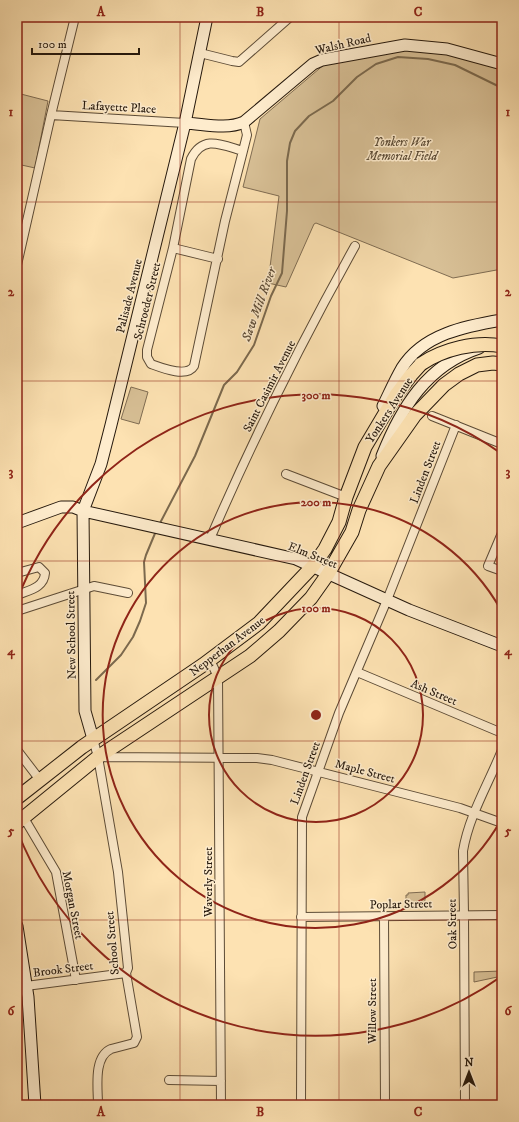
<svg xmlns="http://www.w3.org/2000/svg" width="519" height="1122" font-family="'IM FELL DW Pica',serif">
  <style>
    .green { fill: #d8c096; stroke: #7f6c52 }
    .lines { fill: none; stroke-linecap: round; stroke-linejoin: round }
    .stream { stroke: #7b694e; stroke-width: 2 }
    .street-casing { stroke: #5c4b36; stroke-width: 10 }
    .secondary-casing { stroke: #26190d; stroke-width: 13 }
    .primary-casing { stroke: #26190d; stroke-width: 15 }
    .street { stroke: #feeccd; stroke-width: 8 }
    .secondary { stroke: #feeccd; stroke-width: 11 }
    .primary { stroke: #fde2b2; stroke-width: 13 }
    .primary-bridge-casing { stroke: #26190d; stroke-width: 15; stroke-linecap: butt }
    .primary-bridge { stroke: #fde2b2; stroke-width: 13 }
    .grid { fill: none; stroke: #8f2418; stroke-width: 1; stroke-opacity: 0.55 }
    .ring { fill: none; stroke: #8f2418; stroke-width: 2 }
    .labels { text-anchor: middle; stroke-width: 3; stroke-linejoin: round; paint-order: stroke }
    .street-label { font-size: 12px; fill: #26190d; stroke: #feeccd }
    .park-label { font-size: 12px; font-style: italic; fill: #5b4b36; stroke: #feeccd }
    .water-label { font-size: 13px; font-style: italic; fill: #5f4e39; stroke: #feeccd }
    .centre { fill: #8f2418; stroke: #feeccd; stroke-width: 2 }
    .ring-label { font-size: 12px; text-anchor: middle; font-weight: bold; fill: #8f2418; stroke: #feeccd; stroke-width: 3; stroke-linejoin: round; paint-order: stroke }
    .neatline { fill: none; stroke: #8f2418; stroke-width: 1.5 }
    .grid-label { font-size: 13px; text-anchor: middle; font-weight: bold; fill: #8f2418 }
  </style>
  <rect width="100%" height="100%" fill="#fde2b2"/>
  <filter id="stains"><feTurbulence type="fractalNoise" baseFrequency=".005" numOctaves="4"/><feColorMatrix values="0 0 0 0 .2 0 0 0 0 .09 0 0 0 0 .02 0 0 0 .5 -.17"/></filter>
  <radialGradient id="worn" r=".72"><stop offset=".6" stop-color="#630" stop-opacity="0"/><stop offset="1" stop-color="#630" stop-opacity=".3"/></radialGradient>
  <path class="green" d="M405 46 454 53 502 68V269L453 278 316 223 314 224 286 287 268 283 279 196 243 187 260 119 326 63Z
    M17 93 48 101 35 168 17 164Z
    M131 387 148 392 139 424 121 419Z
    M425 892V906H406V895H408V893Z
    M502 971V976L474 982V972Z"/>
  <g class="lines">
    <path class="stream" d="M159 525 195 456 224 385 237 372 254 345 271 296 282 273 287 211V161L290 143 295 131 309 116 333 101 357 77 376 64 398 57 428 59 455 65 502 88
      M96 680 121 655 133 637 140 621 146 603 144 562 146 555 156 531"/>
    <defs>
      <path id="street" d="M200 53 232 61 239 62 289 18
        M51 115 185 123
        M243 151C222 145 203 134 191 159L173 248 147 350V357L151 364C162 368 187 378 194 366L225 221 243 151 247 135 244 122
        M173 248 218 259
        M17 265 51 115 75 17
        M432 416 502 444
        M286 474 346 497
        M502 533 488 566 502 571
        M210 539C253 439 302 341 355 246
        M17 573 39 567 45 573C44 588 29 590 17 595
        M17 611 94 586 128 593
        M210 660 218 677 221 1105
        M357 672 502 733
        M93 739 98 757 118 872 128 968 126 973 137 1037 134 1043 111 1049C93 1057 98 1088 98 1105
        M17 750 40 780
        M99 757 257 758 272 760 460 808 502 823
        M24 818 56 872 76 980
        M384 916 385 1105
        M301 917 502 915
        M26 986 126 973
        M169 1080 221 1081
        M301 1105 302 817 339 713 387 600 456 425
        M465 1105 464 915 463 851C469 815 489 783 502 750"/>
      <path id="secondary" d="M185 123C205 124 226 130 244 122L313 64 322 60 405 45 447 49 502 64
        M383 406C389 394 395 380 402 368 423 334 466 326 502 320
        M382 456C401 408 427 365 479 348
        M17 523 61 507H73L83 511 296 559 409 610 502 646
        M93 739 85 711 83 511 101 464 111 425 185 123 207 17
        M17 926 28 997 35 1105"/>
      <path id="primary" d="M17 798 82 747 203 665 259 623 313 566 325 549 339 522 346 497 365 447 396 395 411 375 421 364
        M17 823 98 757 250 656 279 631 311 598 328 574 352 532 359 510 379 466 415 415 444 385 459 374 477 365 493 363 502 364"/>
    </defs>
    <use href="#street" class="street-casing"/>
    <use href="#secondary" class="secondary-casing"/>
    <use href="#primary" class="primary-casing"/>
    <use href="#street" class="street"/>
    <use href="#secondary" class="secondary"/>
    <use href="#primary" class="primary"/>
    <defs>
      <path id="primary-bridge" d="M421 364C443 349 476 341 502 346"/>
    </defs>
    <use href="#primary-bridge" class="primary-bridge-casing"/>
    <use href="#primary-bridge" class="primary-bridge"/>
  </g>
  <path class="grid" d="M180 17V1105M339 17V1105M17 202H502M17 381H502M17 561H502M17 741H502M17 920H502"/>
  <g class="ring">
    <circle cx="316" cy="715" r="107"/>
    <path d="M501 820A213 213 0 1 1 501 610"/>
    <path d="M502 976A320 320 0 0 1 17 830M17 600A320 320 0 0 1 502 454"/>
  </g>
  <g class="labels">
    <g class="street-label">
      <text transform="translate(343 44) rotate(-13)" y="4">Walsh Road</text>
      <text transform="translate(119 107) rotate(3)" y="4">Lafayette Place</text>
      <text transform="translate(129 296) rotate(-76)" y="4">Palisade Avenue</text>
      <text transform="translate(147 301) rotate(-76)" y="4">Schroeder Street</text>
      <text transform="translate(269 386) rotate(-63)" y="4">Saint Casimir Avenue</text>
      <text transform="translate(389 410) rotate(-57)" y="4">Yonkers Avenue</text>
      <text transform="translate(425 472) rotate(-69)" y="4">Linden Street</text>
      <text transform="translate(313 555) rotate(22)" y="4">Elm Street</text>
      <text transform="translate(71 635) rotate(-91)" y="4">New School Street</text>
      <text transform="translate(227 646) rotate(-37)" y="4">Nepperhan Avenue</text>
      <text transform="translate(434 692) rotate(23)" y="4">Ash Street</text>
      <text transform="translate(365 771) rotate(15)" y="4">Maple Street</text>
      <text transform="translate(305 773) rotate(-70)" y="4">Linden Street</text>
      <text transform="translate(208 882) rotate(-90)" y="4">Waverly Street</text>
      <text transform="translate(401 904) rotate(-1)" y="4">Poplar Street</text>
      <text transform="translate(73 905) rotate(79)" y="4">Morgan Street</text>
      <text transform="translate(452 924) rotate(-91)" y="4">Oak Street</text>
      <text transform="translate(112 943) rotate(-95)" y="4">School Street</text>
      <text transform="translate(63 969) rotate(-7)" y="4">Brook Street</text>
      <text transform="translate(372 1011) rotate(-90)" y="4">Willow Street</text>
    </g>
    <g class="park-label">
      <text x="402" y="146">Yonkers War<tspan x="402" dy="14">Memorial Field</tspan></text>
    </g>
    <g class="water-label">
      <text transform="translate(258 304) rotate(-70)" y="5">Saw Mill River</text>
    </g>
  </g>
  <circle cx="316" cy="715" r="6" class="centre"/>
  <g class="ring-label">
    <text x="316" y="399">300 m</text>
    <text x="316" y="506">200 m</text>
    <text x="316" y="612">100 m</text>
  </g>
  <rect width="519" height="1122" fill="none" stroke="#fde2b2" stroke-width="44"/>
  <g transform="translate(469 1072)" stroke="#feeccd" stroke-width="3" paint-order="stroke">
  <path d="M0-3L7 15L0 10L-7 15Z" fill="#26190d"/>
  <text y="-6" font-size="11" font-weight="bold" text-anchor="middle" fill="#26190d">N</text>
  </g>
  <path d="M32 48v6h107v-6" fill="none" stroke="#26190d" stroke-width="2"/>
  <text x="38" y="48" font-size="12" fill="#26190d" stroke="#feeccd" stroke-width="3" paint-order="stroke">100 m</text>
  <rect x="22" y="22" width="475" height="1078" class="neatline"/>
  <g class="grid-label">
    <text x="101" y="16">A</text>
    <text x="260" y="16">B</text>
    <text x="418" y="16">C</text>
    <text x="11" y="116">1</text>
    <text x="508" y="116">1</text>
    <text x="11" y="296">2</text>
    <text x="508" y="296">2</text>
    <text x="11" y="476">3</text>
    <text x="508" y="476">3</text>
    <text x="11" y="655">4</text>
    <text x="508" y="655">4</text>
    <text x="11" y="835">5</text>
    <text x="508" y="835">5</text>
    <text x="11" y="1015">6</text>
    <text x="508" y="1015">6</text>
    <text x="101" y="1116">A</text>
    <text x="260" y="1116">B</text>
    <text x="418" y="1116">C</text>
  </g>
  <rect width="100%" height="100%" filter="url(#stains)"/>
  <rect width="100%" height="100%" fill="url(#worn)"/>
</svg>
